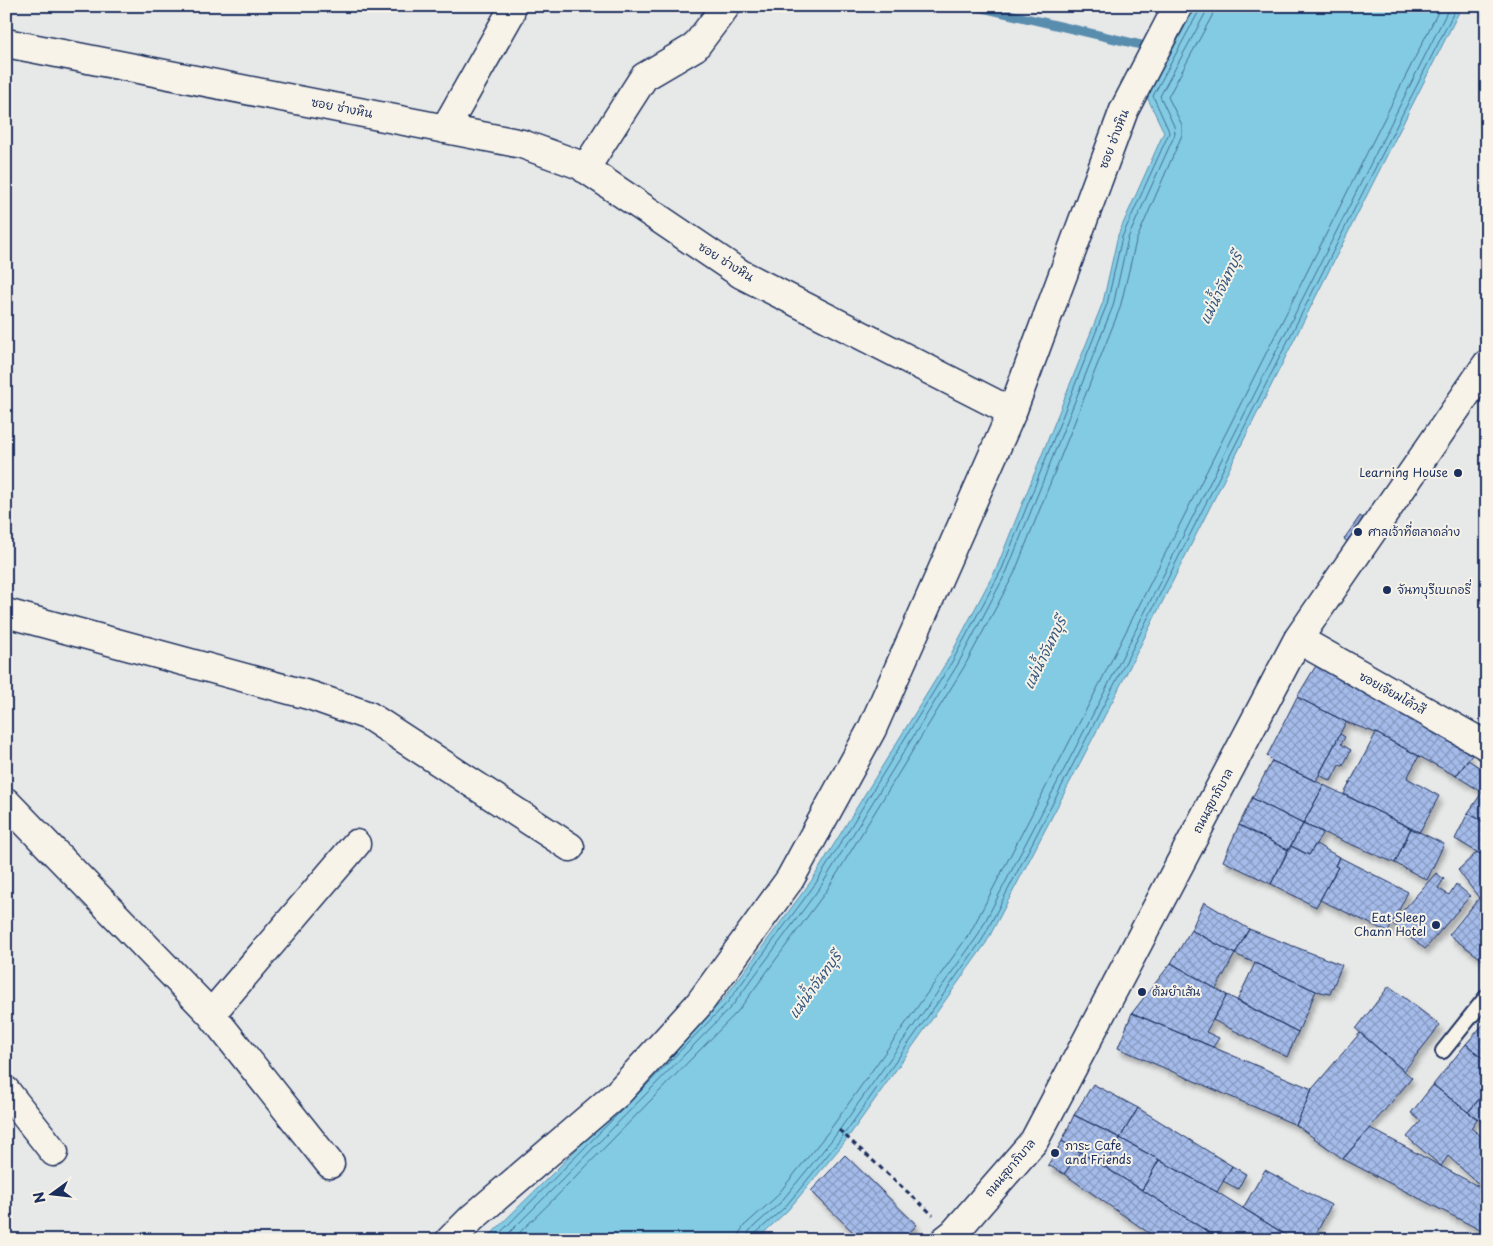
<svg xmlns="http://www.w3.org/2000/svg" width="1493" height="1246" font-family="'Playpen Sans','Playpen Sans Thai',sans-serif">
  <style>
    .water { fill: #82cbe3; stroke: #598dae }
    .lines { fill: none; stroke-linecap: round; stroke-linejoin: round }
    .shore { stroke: #446d93; stroke-width: 1 }
    .stream { stroke: #598dae; stroke-width: 9 }
    .building { fill: url(#building-cross-hatch); stroke: #1b2f5e; filter: url(#shadow) }
    .lane-casing { stroke: #1b2f5e; stroke-width: 18 }
    .street-casing { stroke: #1b2f5e; stroke-width: 31 }
    .path { stroke: #1b2f5e; stroke-width: 3; stroke-dasharray: 5 4; stroke-linecap: butt }
    .lane { stroke: #f7f3e8; stroke-width: 14 }
    .street { stroke: #f7f3e8; stroke-width: 28 }
    .poi-dot { fill: #1b2f5e; stroke: #f7f3e8; stroke-width: 2 }
    .labels { text-anchor: middle; stroke-width: 4; stroke-linejoin: round; paint-order: stroke }
    .street-label { font-size: 12px; fill: #1b2f5e; stroke: #f7f3e8 }
    .poi-label { font-size: 12px; fill: #1b2f5e; stroke: #f7f3e8; text-anchor: start }
    .water-label { font-size: 14px; font-style: italic; fill: #35567f; stroke: #f7f3e8 }
  </style>
  <defs>
    <pattern id="building-cross-hatch" width="8" height="8" patternUnits="userSpaceOnUse" patternTransform="scale(1.25)"><rect width="8" height="8" fill="#a5bcea"/><path d="M0 0l8 8M0 8l8-8" fill="none" stroke="#8699c1"/></pattern>
    <filter id="shadow"><feDropShadow dx="3" dy="5.5" stdDeviation="2.5" flood-color="#0004"/></filter>
  </defs>
  <rect width="100%" height="100%" fill="#e7e8e8"/>
  <filter id="ink" filterUnits="userSpaceOnUse"><feTurbulence type="fractalNoise" baseFrequency=".02" numOctaves="2"/><feDisplacementMap in="SourceGraphic" scale="10" xChannelSelector="R" yChannelSelector="G"/><feConvolveMatrix kernelMatrix="1 2 1 2 8 2 1 2 1" color-interpolation-filters="sRGB"/></filter>
  <g filter="url(#ink)">
    <path class="water" d="M1196 6H1462L1117 692 986 943 844 1143 788 1210 756 1240H485L553 1173 723 1000 812 880 949 658 997 567 1103 302 1118 235 1164 132 1147 97Z"/>
    <g class="lines">
      <path class="shore" d="M631 1101 727 1003 816 883 953 660 1002 569 1107 304 1122 237 1169 133 1168 129 1153 96 1199 11 1200 6
        M493 1240 627 1105
        M502 1240 561 1181 732 1006 821 886 958 664 1007 571 1113 306 1128 238 1175 134 1174 126 1160 96 1205 14 1206 6
        M512 1240 567 1186 738 1011 827 890 964 667 1014 574 1120 308 1136 241 1182 135V125L1168 97 1212 16 1214 6
        M739 1240 740 1232 744 1226 775 1198 829 1131 970 933 1100 683 1441 6
        M747 1240 749 1231 780 1203 835 1136 977 937 1107 687 1450 6
        M753 1240 755 1234 785 1207 840 1140 982 940 1112 689 1457 6"/>
      <path class="stream" d="M974 6 1154 48"/>
    </g>
    <path class="building" d="M1360 516 1373 525 1356 548 1344 539Z
      M1317 664 1472 755 1456 776 1376 733 1346 722 1297 697Z
      M1297 697 1346 722 1316 781 1272 761 1267 756Z
      M1376 733 1419 756 1407 778 1439 796 1419 833 1344 794Z
      M1340 734 1345 737 1341 744 1351 750 1343 766 1339 765 1331 781 1319 775Z
      M1468 760 1487 772V785L1482 792 1456 776Z
      M1272 761 1324 785 1303 824 1252 798Z
      M1324 785 1411 828 1395 863 1303 824Z
      M1487 785V824L1468 813Z
      M1252 798 1303 824 1288 850 1239 825Z
      M1468 813 1487 824V858L1455 839Z
      M1303 824 1323 832 1309 855 1291 846Z
      M1239 825 1288 850 1271 884 1223 861Z
      M1411 828 1444 844 1427 880 1395 863Z
      M1316 844 1339 857 1335 866 1338 867 1316 907 1271 884 1291 846 1309 855Z
      M1477 852 1487 858V904L1479 898 1458 870Z
      M1339 857 1408 892 1388 932 1320 900 1338 867 1335 866Z
      M1436 873 1444 879 1438 888 1449 895 1456 884 1470 896 1425 949 1392 923Z
      M1479 898 1487 904V963L1449 935Z
      M1204 902 1249 929 1235 954 1191 930Z
      M1249 929 1342 965 1330 994 1316 991 1235 954Z
      M1191 930 1235 954 1216 989 1171 963Z
      M1171 963 1227 995 1206 1032 1219 1038 1213 1047 1132 1013Z
      M1255 963 1316 991 1298 1032 1237 1001Z
      M1389 986 1440 1025 1404 1071 1356 1029Z
      M1227 995 1298 1032 1287 1057 1213 1020Z
      M1132 1013 1312 1089 1296 1125 1118 1048Z
      M1487 1020V1062L1466 1044Z
      M1360 1033 1412 1078 1343 1159 1296 1125 1312 1089Z
      M1466 1044 1487 1062V1090L1468 1112 1433 1085Z
      M1093 1084 1138 1108 1120 1138 1074 1115Z
      M1433 1085 1477 1119 1471 1128 1487 1141V1186L1484 1189 1448 1156 1441 1166 1407 1137 1421 1121 1411 1113Z
      M1487 1090V1125L1468 1112Z
      M1138 1108 1232 1166 1217 1192 1120 1138Z
      M1074 1115 1120 1138 1105 1167 1062 1141Z
      M1370 1128 1487 1191V1223L1482 1231 1343 1159Z
      M1120 1138 1159 1160 1142 1190 1105 1167Z
      M1062 1141 1080 1152 1064 1174 1048 1165Z
      M1080 1152 1142 1190 1221 1240H1159L1064 1174Z
      M845 1155 917 1225 902 1240H861L811 1191Z
      M1159 1160 1217 1192 1294 1240H1221L1142 1190Z
      M1232 1166 1246 1174 1238 1189 1223 1181Z
      M1265 1170 1331 1205 1313 1240H1294L1243 1208Z"/>
    <g class="lines">
      <defs>
        <path id="lane" d="M1443 1051 1487 996"/>
        <path id="street" d="M6 43 522 144 580 165 741 274 1012 412
          M445 129 510 14V6
          M585 169 644 77 695 47 726 6
          M6 613 312 696 369 716 570 847
          M1298 639 1487 746
          M6 802 211 1014 330 1164
          M211 1014 356 844
          M6 1091 54 1152
          M450 1240 472 1218 618 1093 699 1004 790 879 872 729 1012 412 1124 110 1178 6
          M945 1240 954 1233 1034 1141 1298 639 1487 364"/>
      </defs>
      <use href="#lane" class="lane-casing"/>
      <use href="#street" class="street-casing"/>
      <path class="path" d="M839 1130 933 1215"/>
      <use href="#lane" class="lane"/>
      <use href="#street" class="street"/>
    </g>
  </g>
  <g class="poi-dot">
    <circle cx="1458" cy="473" r="5"/>
    <circle cx="1358" cy="532" r="5"/>
    <circle cx="1387" cy="590" r="5"/>
    <circle cx="1436" cy="925" r="5"/>
    <circle cx="1142" cy="992" r="5"/>
    <circle cx="1055" cy="1153" r="5"/>
  </g>
  <g class="labels">
    <g class="street-label">
      <text transform="translate(342 108) rotate(11)" y="4">ซอย ช่างหิน</text>
      <text transform="translate(1114 139) rotate(-69)" y="4">ซอย ช่างหิน</text>
      <text transform="translate(726 262) rotate(32)" y="4">ซอย ช่างหิน</text>
      <text transform="translate(1392 693) rotate(29)" y="4">ซอยเจียมโค้วสี</text>
      <text transform="translate(1213 801) rotate(-62)" y="4">ถนนสุขาภิบาล</text>
      <text transform="translate(1010 1168) rotate(-50)" y="4">ถนนสุขาภิบาล</text>
    </g>
    <g class="poi-label">
      <text x="1448" y="477" text-anchor="end">Learning House</text>
      <text x="1368" y="536">ศาลเจ้าที่ตลาดล่าง</text>
      <text x="1397" y="594">จันทบุรีเบเกอรี่</text>
      <text x="1426" y="922" text-anchor="end">Eat Sleep<tspan x="1426" dy="14">Chann Hotel</tspan></text>
      <text x="1152" y="996">ต้มยำเส้น</text>
      <text x="1065" y="1150">ภาระ Cafe<tspan x="1065" dy="14">and Friends</tspan></text>
    </g>
    <g class="water-label">
      <text transform="translate(1221 288) rotate(-64)" y="5">แม่น้ำจันทบุรี</text>
      <text transform="translate(1045 653) rotate(-64)" y="5">แม่น้ำจันทบุรี</text>
      <text transform="translate(815 985) rotate(-54)" y="5">แม่น้ำจันทบุรี</text>
    </g>
  </g>
  <rect width="1493" height="1246" fill="none" stroke="#f7f3e8" stroke-width="25"/>
  <rect x="12" y="12" width="1468" height="1221" fill="none" stroke="#1b2f5e" stroke-width="2" filter="url(#ink)"/>
  <g transform="translate(52 1194) rotate(255)" stroke="#f7f3e8" stroke-width="4" paint-order="stroke">
  <path d="M0-4L9 19L0 12L-9 19Z" fill="#1b2f5e"/>
  <text y="-8" font-size="14" font-weight="bold" text-anchor="middle" fill="#1b2f5e">N</text>
  </g>
</svg>
